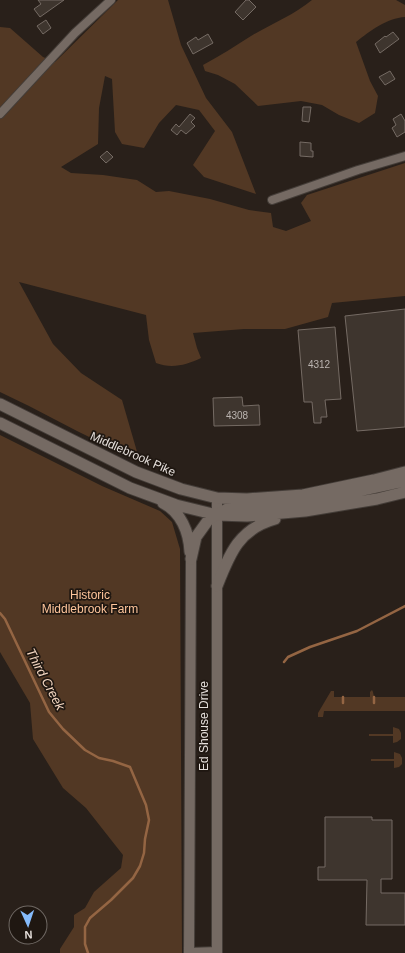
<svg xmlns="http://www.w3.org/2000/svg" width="405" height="953" font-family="Helvetica,sans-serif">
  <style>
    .green { fill: #523824 }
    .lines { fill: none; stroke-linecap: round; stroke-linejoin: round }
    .stream { stroke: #946543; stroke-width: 2.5 }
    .building { fill: #3e352e; stroke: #756b64 }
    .minor-casing { stroke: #443d38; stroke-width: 10 }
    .tertiary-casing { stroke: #443d38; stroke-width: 12 }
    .secondary-casing { stroke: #443d38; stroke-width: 13 }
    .minor { stroke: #756a63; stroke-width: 8 }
    .tertiary { stroke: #756a63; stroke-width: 10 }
    .secondary { stroke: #756a63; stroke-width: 11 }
    .labels { text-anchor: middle; stroke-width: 3.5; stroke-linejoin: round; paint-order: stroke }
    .number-label { font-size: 10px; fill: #bbb4b0 }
    .street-label { font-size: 12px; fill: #e5dfdb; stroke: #1f1711 }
    .park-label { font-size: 12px; fill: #fec59b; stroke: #1f1711 }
    .water-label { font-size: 13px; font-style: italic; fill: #f5d8c3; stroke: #1f1711 }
  </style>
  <rect width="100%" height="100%" fill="#29201a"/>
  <path class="green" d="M118 0H168L181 45 206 98 232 132 256 194 204 177 193 165 215 131 199 110 176 105 159 123 144 148 122 144 115 132 112 79 105 76 99 108 98 144 61 167 71 173 103 175 137 180 156 192 169 191 210 199 249 210 271 213 273 227 286 231 311 221 301 203 307 195 405 163V296L332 303 328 317 285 329H244L193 333 197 348 201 358C186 365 172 369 156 363L149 340 146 315 19 282 53 344 81 373 122 400 140 462 77 431 29 406 0 392V27L10 28 43 57 55 62Z
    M312 0H396L405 5V17C387 18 370 31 356 42L370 81 378 96 375 113 359 123 339 115 322 105 301 101 258 106 235 84 218 75 205 71 203 65C220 56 235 46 251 36 271 24 294 15 312 0Z
    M0 435 102 486 160 511 172 522 180 549 182 953H60V949L74 927V915L85 908 94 892 121 868 123 855 86 808 63 788 33 739 30 703 0 652Z
    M372 690 373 692 374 697H405V711H324L323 717H318V713L331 691H334V697H370V692Z
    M393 727 399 729 401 733V739L397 742 393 743V736H369V734H393Z
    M394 752 400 754 402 758V764L399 767 394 768V761H371V759H394Z"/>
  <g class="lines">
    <path class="stream" d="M0 613 5 619 49 712 63 729 85 750 99 758 113 761 130 767 146 805 149 820 145 839 144 853 140 866 133 878 111 900 90 918 85 927V944L88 953
      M284 662 288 657 310 647 357 631 405 606
      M343 697V703
      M374 703V697"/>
  </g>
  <path class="building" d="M38 0H64L40 17 34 9 41 4Z
    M246 0H249L256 7 243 20 235 12Z
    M46 20 51 28 43 34 37 26Z
    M393 32 399 39 380 53 375 44 385 36 386 37Z
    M208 34 213 43 193 54 187 43 196 37 198 40Z
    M390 71 395 79 385 85 379 77Z
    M303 107H311L309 122 302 121Z
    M190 114 195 118 191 122 195 126 186 134 181 130 177 135 171 130 176 124 179 127Z
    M401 114 405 121V132L397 137 392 128 396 125 393 119Z
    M300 142 311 143V151H313V157L300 156Z
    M107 151 113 157 106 163 100 157Z
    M405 309V427L357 431 345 316Z
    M335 327 341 399 325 400 327 417H321V423H314L312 402H304L298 330Z
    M242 397 243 406 259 405 260 425 214 426 213 398Z
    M325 817H372V820H392V879H381V893H405V925H366L367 880H318V867H325Z"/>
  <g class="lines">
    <defs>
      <path id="minor" d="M0 114 75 33 111 0
        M272 200 358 170 405 156"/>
      <path id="tertiary" d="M217 498V953
        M189 953 191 559
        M189 953 217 952"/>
      <path id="secondary" d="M0 404 136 472 181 489 217 498 247 499 303 495 374 480 405 472
        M0 423 130 488 176 505 217 515 247 516 305 511 377 499 405 492
        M163 503C181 512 189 532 190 552
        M191 559 196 537 209 519 227 509 245 507 307 502 405 481
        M217 586C230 553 239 529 275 519"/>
    </defs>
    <use href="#minor" class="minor-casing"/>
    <use href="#tertiary" class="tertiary-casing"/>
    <use href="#secondary" class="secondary-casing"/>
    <use href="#minor" class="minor"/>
    <use href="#tertiary" class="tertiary"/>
    <use href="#secondary" class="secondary"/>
  </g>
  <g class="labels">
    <g class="number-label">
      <text x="319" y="368">4312</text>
      <text x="237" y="419">4308</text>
    </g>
    <g class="street-label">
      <text transform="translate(133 454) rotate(24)" y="4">Middlebrook Pike</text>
      <text transform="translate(204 726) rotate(-90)" y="4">Ed Shouse Drive</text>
    </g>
    <g class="park-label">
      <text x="90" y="599">Historic<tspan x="90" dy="14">Middlebrook Farm</tspan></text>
    </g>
    <g class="water-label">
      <text transform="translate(46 679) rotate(62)" y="5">Third Creek</text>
    </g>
  </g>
  <g transform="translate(28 925) rotate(177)"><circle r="19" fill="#1f1711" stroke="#6e6762"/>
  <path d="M0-3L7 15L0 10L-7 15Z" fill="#85bbfb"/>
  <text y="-6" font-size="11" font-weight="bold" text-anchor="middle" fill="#e5dfdb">N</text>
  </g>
</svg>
